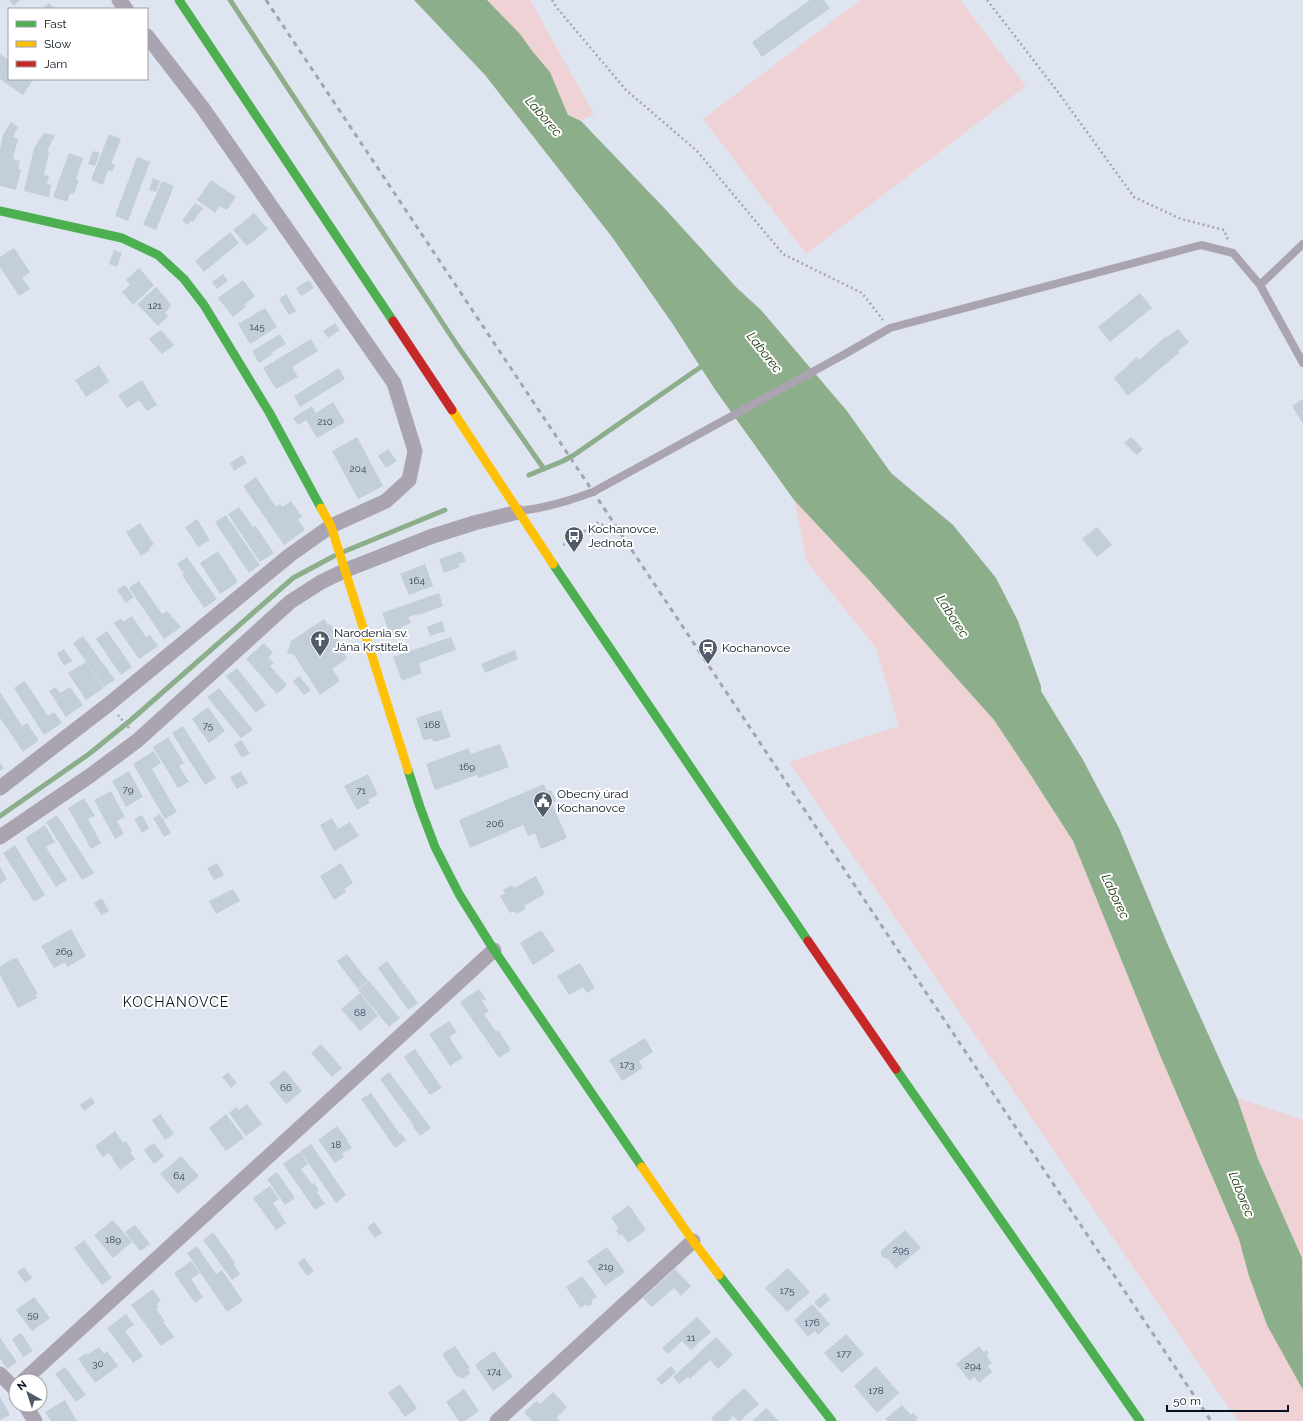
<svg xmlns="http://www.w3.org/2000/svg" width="1303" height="1421" font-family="Raleway,sans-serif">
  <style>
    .green { fill: #eed2d6 }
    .water { fill: #8dae8a }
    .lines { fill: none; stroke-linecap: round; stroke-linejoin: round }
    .stream { stroke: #8dae8a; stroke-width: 5 }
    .building { fill: #c2ceda }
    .path { stroke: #a8a5b0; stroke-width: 2.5; stroke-dasharray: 2 3; stroke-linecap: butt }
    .lane { stroke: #aaa4b1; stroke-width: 8 }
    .street { stroke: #aaa4b1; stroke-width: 15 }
    .fast { stroke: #4caf50; stroke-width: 9 }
    .slow { stroke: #ffc107; stroke-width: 9 }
    .jam { stroke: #c62828; stroke-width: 9 }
    .rail { stroke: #a4a4af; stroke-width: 3; stroke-dasharray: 5 5; stroke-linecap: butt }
    .labels { text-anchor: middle; stroke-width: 4; stroke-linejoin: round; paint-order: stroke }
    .number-label { font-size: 10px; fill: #364050 }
    .poi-label { font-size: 12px; fill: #061021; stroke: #fff; text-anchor: start }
    .water-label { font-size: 13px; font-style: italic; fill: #133108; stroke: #fff }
    .quarter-label { font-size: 14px; letter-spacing: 1px; fill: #061021; stroke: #fff }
  </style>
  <rect width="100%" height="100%" fill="#dfe5f0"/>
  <path class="green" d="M487 0H530L594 114 581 121 568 115 550 72 533 52 520 34Z
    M860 0H960L1026 86 806 254 703 119Z
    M794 500 869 580 994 720 1030 774 1073 841 1160 1055 1237 1098 1303 1120V1421H1238L789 762 899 726 876 648 807 562Z"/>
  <path class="water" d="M414 0H487L520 34 533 52 550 72 568 115 581 121 667 211 737 288 761 310 847 411 891 473 953 525 996 578 1018 621 1041 686V691L1083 760 1119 828 1167 943 1237 1098 1258 1159 1302 1258 1303 1390 1267 1325 1249 1276 1239 1239 1160 1055 1073 841 1030 774 994 720 869 580 794 500 714 388 672 323 612 237 485 75Z"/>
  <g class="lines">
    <path class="stream" d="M230 0 457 345 544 469
      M529 475 563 461 574 455 705 364
      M343 552 445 510
      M0 816 89 754 131 720 293 578 334 556"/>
  </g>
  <path class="building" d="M9 0H20L14 6Z
    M810 0H824L830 8 762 57 752 42Z
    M49 3 55 9H42Z
    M0 54 9 60V79H34L23 95 0 79Z
    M11 122 18 127 13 137 18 139 13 159 20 161 18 169 21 170 16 190 0 186V149L3 135Z
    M44 133 55 135 47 151 49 152 44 175 49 176 47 184 51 185 49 197 24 191 34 148Z
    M109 134 121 139 111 164 115 165 112 172 108 170 103 185 91 180Z
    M93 151 100 153 95 166 88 164Z
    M69 153 83 158 76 179 79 180 74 194 70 193 67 202 53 197Z
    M137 157 150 162 128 221 115 216Z
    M153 178 160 181 156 192 149 190Z
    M211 180 236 197 227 210 220 206 215 213 197 200Z
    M162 181 174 186 156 230 143 225Z
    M195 203 203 208 193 222 191 221 188 225 182 221Z
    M254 213 268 229 247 246 233 230Z
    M230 232 239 243 204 272 195 261Z
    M14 248 30 272 22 278 30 289 19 296 0 267V257Z
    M114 250 122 253 117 267 109 264Z
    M139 268 154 285 133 305 122 292 130 285 126 280Z
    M223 274 228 281 217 289 212 282Z
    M243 280 255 296 244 305 246 307 233 317 218 298Z
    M309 280 314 288 301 296 296 288Z
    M156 287 170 303 171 306 165 313 168 316 158 326 137 304Z
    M1140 293 1152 308 1110 342 1098 327Z
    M286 294 296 311 289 315 279 299Z
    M265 308 277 327 250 344 238 324Z
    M335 323 340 330 328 338 323 331Z
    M1178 329 1189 342 1178 351 1180 352 1128 396 1114 378 1137 357 1139 360 1166 336 1168 337Z
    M161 330 174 345 162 354 149 339Z
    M280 334 286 344 271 353 273 354 259 363 252 351Z
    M311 339 318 351 292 367 298 377 276 389 263 368Z
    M99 365 109 382 86 397 75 380Z
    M339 368 345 379 300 407 294 396Z
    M142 380 157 405 147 411 139 400 127 408 118 395Z
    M1303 399V424L1292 406Z
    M333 402 345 422 317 438 306 420 298 425 293 418 312 406 316 413Z
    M357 437 383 486 358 499 332 451Z
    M1131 437 1143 449 1137 455 1124 443Z
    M388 449 397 461 386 468 378 456Z
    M242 455 247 463 234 471 230 463Z
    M256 477 276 507 280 504 282 507 291 501 302 517 298 519 305 530 284 545 243 486Z
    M239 507 253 527 255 525 274 553 260 562 228 514Z
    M226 515 260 565 249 573 215 522Z
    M197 519 210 540 198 547 185 527Z
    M140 523 154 544 149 548 150 550 141 556 126 532Z
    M1097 527 1112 545 1097 557 1082 539Z
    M218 551 238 582 220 594 200 563Z
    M462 551 466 562 459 564 460 567 444 573 439 559Z
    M187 557 217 599 204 608 182 575 184 574 177 564Z
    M425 564 433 586 409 595 400 574Z
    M139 581 162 614 167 611 181 627 164 639 129 588Z
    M125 585 134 597 126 603 117 590Z
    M439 593 443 606 419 615V614L408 617 411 623 401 627 402 631 390 635 382 613Z
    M132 616 146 637 150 635 158 646 139 659 114 623 121 618 123 622Z
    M324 619 328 625 330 624 336 632 334 633 339 641 337 643 347 658 332 669 340 681 320 695 294 655 287 653 291 641Z
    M442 621 445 631 430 636 427 627Z
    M107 631 132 667 121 675 96 639Z
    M83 636 115 680 104 687 73 643Z
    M451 637 456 650 419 663 422 673 402 681 393 657Z
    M264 643 273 653 268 657 274 663 270 666 287 685 277 694 246 659Z
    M64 649 72 661 64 666 57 654Z
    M515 650 518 659 485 673 481 664Z
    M86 662 104 688 86 700 68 673Z
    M237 668 266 705 256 713 226 676Z
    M299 676 311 690 304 695 293 681Z
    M25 681 48 716 54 712 62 723 44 735 14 688Z
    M56 687 60 693 70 687 83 705 66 717 49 691Z
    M219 688 253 730 241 738 207 697Z
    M0 692 22 726 27 723 38 739V741L23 752 0 718Z
    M208 707 225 731 209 743 192 719Z
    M441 710 451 737 434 742 431 738 426 740 423 739 416 718Z
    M183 726 216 778 205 785 172 733Z
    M168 737 184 763 179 766 189 782 178 788 153 747Z
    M241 740 250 753 242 758 234 745Z
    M500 744 509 767 479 778 477 775 435 790 426 764 469 748 471 754Z
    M154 751 161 763 152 769 177 812 165 819 133 764Z
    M0 763 4 768 0 771Z
    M129 771 143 797 126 807 112 781Z
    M241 771 248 783 237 789 230 777Z
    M368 774 377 793 376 796 368 800 370 803 368 804 357 810 344 786Z
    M544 784 547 791 551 790 556 801 552 803 567 838 541 849 535 833 528 836 523 825 470 848 459 820Z
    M111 791 125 817 117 821 124 834 115 839 94 800Z
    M84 798 95 816 88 819 101 843 91 849 68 808Z
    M160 814 171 833 164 837 153 818Z
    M57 815 94 873 82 880 46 822Z
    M142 815 149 828 142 833 134 819Z
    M332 818 338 829 350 822 359 836 334 851 320 825Z
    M45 825 55 842 46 847 67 880 56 887 25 838Z
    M15 845 45 895 34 902 3 853Z
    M217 863 224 875 214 880 207 868Z
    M341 863 353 883 344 889 346 892 334 900 320 876Z
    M0 867 7 879 0 884Z
    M536 876 545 894 524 906 526 909 516 914 515 911 510 913 500 896 505 893 503 890 512 885 514 888Z
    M233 889 240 901 216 914 209 901Z
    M102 898 109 911 101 915 94 903Z
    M71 929 86 956 67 967 65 962 54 968 41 946Z
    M541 930 555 951 533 965 520 943Z
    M347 954 368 981 358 989 337 961Z
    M14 958 15 959 17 958 38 994 35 995 37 998 18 1008 0 975V966Z
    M387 961 418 1003 408 1010 378 968Z
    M580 963 595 988 587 993 583 987 569 995 557 976Z
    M369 981 400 1018 389 1027 358 990Z
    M479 989 486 999 482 1001 489 1011 484 1014 496 1032 498 1030 511 1050 499 1058 460 1002Z
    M360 993 378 1016 360 1031 341 1009Z
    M449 1021 457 1032 449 1037 463 1058 450 1066 429 1034Z
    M645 1038 653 1052 639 1061 643 1068 622 1081 609 1060Z
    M321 1044 342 1068 332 1077 311 1053Z
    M415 1049 442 1088 430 1095 404 1057Z
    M285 1070 302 1091 286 1104 269 1083Z
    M228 1072 237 1083 231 1088 222 1077Z
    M389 1072 431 1128 420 1136 413 1127 414 1126 380 1079Z
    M371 1093 400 1134 401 1133 406 1140 395 1148 361 1099Z
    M91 1097 95 1103 84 1111 80 1105Z
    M247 1104 262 1124 246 1136 229 1113 236 1107 239 1110Z
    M160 1114 174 1134 165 1140 152 1120Z
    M226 1114 244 1138 226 1151 209 1128Z
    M337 1126 348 1140 347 1141 352 1148 342 1154 344 1157 335 1163 318 1140Z
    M115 1131 123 1143 126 1141 132 1151 130 1152 135 1159 120 1170 109 1153 103 1157 95 1146Z
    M154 1143 164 1156 154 1164 144 1150Z
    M311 1144 346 1195 336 1203 300 1151Z
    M300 1152 308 1164 301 1169 312 1184 314 1183 319 1190 317 1192 325 1204 315 1210 283 1164Z
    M181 1156 199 1176 178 1194 160 1174Z
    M277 1172 295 1198 285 1205 267 1179Z
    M270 1186 279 1199 273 1203 286 1223 276 1230 253 1198Z
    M629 1205 646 1230 628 1243 622 1234 620 1236 616 1230 619 1229 611 1218Z
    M113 1220 132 1242 113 1258 94 1235Z
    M374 1222 382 1233 375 1238 367 1227Z
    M135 1225 150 1244 140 1251 125 1232Z
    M905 1230 921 1248 896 1269 888 1259 884 1258 881 1256V1251Z
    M213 1232 236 1264 234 1265 240 1274 232 1280 203 1240Z
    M84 1240 112 1278 102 1285 74 1248Z
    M197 1246 216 1274 222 1270 243 1301 227 1312 187 1253Z
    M607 1247 625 1272 605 1286 587 1261Z
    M304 1258 314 1271 307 1276 298 1263Z
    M191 1261 200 1273 191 1279 203 1297 195 1303 174 1273Z
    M24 1267 32 1278 25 1283 17 1272Z
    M788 1268 810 1292 787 1312 765 1288Z
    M675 1269 691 1286 681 1296 674 1288 652 1307 643 1298Z
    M582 1276 597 1297 592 1300V1304L589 1306 585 1305 580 1308 566 1287Z
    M153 1289 161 1301 156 1304 159 1308 156 1309 165 1321 163 1322 174 1337 161 1346 131 1305Z
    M825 1293 830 1300 819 1309 814 1302Z
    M34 1297 50 1318 32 1331 16 1310Z
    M812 1304 830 1324 818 1335 815 1331 808 1337 794 1320Z
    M126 1314 134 1325 125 1331 143 1356 133 1363 107 1328Z
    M697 1317 711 1332 691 1350 682 1341 668 1354 662 1348Z
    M21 1333 33 1351 23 1357 12 1339Z
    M846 1334 864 1354 842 1373 824 1353Z
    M716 1337 733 1355 718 1369 710 1360 690 1379 688 1377 679 1384 673 1377Z
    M0 1338 17 1362 7 1369 0 1359Z
    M455 1346 470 1368 468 1369 470 1374 463 1378H460L459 1375 457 1377 442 1354Z
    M979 1346 984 1352 987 1350 989 1353 986 1355 992 1363 988 1366 992 1372 979 1383 974 1377 970 1381 956 1364Z
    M99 1347 104 1354 107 1351 118 1366 95 1383 78 1359 86 1353 87 1355Z
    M494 1351 513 1377 493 1391 475 1365Z
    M671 1366 676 1372 662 1385 656 1379Z
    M876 1366 899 1393 877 1413 854 1386Z
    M65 1367 86 1395 76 1402 55 1374Z
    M400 1384 417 1408 405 1417 388 1393Z
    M744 1388 759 1404 740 1421H738L733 1416 728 1421H714L711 1418Z
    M464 1389 479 1411 465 1421H459L446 1402Z
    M553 1392 567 1407 557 1417 560 1421H532L524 1412 537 1401 540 1404Z
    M0 1397 10 1415 0 1420Z
    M65 1400 77 1421H51L45 1412Z
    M902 1405 911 1415 913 1413 918 1418 915 1420 917 1421H887L885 1419Z
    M766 1408 779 1421H752Z"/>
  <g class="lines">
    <path class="path" d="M552 0 557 8 626 90 697 151 783 254 862 293 883 320
      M987 0 1058 92 1134 197 1181 219 1224 230 1228 240
      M563 545 597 523 603 525 616 536
      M118 715 129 728"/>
    <path class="lane" d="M1260 285 1303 244
      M520 511C546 508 569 501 593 492L845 354 890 328 1201 245 1233 253 1260 285 1303 363"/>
    <path class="street" d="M119 0 126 9
      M0 788 109 704 290 555 331 526 386 501 409 480 415 451 394 383 202 107 147 36
      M0 837 91 775 138 740 290 602 321 582 346 570 430 537 474 523 518 512
      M0 1374 16 1390
      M23 1381 494 950
      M25 1405 35 1421
      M497 1421 693 1241"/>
    <path class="fast" d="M179 0 393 321
      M0 211 122 238 158 255 184 279 204 305 269 412 321 508
      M553 564 808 941
      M408 770 420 807 435 847 459 894 494 950 642 1167
      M896 1069 1140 1421
      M719 1275 832 1421"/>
    <path class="slow" d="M452 410 553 564
      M321 508 331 526 408 770
      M642 1167 693 1241 719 1275"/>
    <path class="jam" d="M393 321 452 410
      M808 941 896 1069"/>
    <path class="rail" d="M266 0 1211 1421"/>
  </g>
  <defs>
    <symbol id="bus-pin" viewBox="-11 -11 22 30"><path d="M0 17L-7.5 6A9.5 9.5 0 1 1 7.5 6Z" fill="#525b69" stroke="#fff"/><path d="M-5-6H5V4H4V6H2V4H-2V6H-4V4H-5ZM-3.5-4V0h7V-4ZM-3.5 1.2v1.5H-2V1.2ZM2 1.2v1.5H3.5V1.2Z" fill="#fff"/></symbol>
    <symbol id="church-pin" viewBox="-11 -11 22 30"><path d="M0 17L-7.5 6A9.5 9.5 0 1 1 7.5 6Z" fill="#525b69" stroke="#fff"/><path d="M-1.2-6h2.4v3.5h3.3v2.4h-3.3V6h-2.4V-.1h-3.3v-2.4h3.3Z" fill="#fff"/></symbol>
    <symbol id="station-pin" viewBox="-11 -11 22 30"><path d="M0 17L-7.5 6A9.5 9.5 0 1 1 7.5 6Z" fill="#525b69" stroke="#fff"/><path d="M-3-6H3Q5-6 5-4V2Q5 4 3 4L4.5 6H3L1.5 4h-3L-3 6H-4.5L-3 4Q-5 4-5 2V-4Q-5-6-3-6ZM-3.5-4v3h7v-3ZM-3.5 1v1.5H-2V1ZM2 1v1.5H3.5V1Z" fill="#fff"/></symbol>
    <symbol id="civic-pin" viewBox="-11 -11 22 30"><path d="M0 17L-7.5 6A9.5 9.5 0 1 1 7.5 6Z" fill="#525b69" stroke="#fff"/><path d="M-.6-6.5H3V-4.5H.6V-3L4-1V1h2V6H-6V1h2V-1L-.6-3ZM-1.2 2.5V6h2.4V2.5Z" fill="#fff"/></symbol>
  </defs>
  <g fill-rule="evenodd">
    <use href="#bus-pin" x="563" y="525" width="22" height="30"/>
    <use href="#church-pin" x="309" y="629" width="22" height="30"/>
    <use href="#station-pin" x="697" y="637" width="22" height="30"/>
    <use href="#civic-pin" x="532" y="790" width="22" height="30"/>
  </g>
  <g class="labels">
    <g class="number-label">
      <text x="155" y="309">121</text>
      <text x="257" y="330">145</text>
      <text x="325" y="425">210</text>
      <text x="358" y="472">204</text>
      <text x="417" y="584">164</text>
      <text x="432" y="728">168</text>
      <text x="208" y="729">75</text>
      <text x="467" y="770">169</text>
      <text x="128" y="793">79</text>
      <text x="361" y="794">71</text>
      <text x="495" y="827">206</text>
      <text x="64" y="955">269</text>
      <text x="360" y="1016">68</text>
      <text x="627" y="1068">173</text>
      <text x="286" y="1091">66</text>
      <text x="336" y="1148">18</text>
      <text x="179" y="1179">64</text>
      <text x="113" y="1243">189</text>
      <text x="901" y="1253">295</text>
      <text x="606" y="1270">219</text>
      <text x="787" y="1294">175</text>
      <text x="33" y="1318">59</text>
      <text x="812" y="1326">176</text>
      <text x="691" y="1341">11</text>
      <text x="844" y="1357">177</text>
      <text x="98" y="1367">30</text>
      <text x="973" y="1369">294</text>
      <text x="494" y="1375">174</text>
      <text x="876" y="1394">178</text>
    </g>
    <g class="poi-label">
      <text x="588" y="533">Kochanovce,<tspan x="588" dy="14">Jednota</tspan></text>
      <text x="334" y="637">Narodenia sv.<tspan x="334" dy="14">Jána Krstiteľa</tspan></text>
      <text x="722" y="652">Kochanovce</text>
      <text x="557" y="798">Obecný úrad<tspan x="557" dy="14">Kochanovce</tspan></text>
    </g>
    <g class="water-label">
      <text transform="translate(544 116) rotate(49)" y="5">Laborec</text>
      <text transform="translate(765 352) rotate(52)" y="5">Laborec</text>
      <text transform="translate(953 616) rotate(57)" y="5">Laborec</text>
      <text transform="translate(1116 896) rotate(65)" y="5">Laborec</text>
      <text transform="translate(1242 1194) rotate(68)" y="5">Laborec</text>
    </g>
    <g class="quarter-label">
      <text x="176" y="1007">KOCHANOVCE</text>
    </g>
  </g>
  <rect x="8" y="8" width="140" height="72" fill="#ffffff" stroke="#9b9fa6"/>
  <rect x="16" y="21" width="20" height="6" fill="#4caf50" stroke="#9b9fa6"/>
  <text x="44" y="28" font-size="12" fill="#061021">Fast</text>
  <rect x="16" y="41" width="20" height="6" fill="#ffc107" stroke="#9b9fa6"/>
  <text x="44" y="48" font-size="12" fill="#061021">Slow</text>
  <rect x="16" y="61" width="20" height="6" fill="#c62828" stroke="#9b9fa6"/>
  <text x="44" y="68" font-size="12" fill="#061021">Jam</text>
  <g transform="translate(28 1393) rotate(321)"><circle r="19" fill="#ffffff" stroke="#9b9fa6"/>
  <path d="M0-3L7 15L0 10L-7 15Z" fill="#525b69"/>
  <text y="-6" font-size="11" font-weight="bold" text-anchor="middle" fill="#061021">N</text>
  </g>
  <path d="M1167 1405v6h121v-6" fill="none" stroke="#061021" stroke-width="2"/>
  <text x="1173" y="1405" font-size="12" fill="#061021" stroke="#ffffff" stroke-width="3" paint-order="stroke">50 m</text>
</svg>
